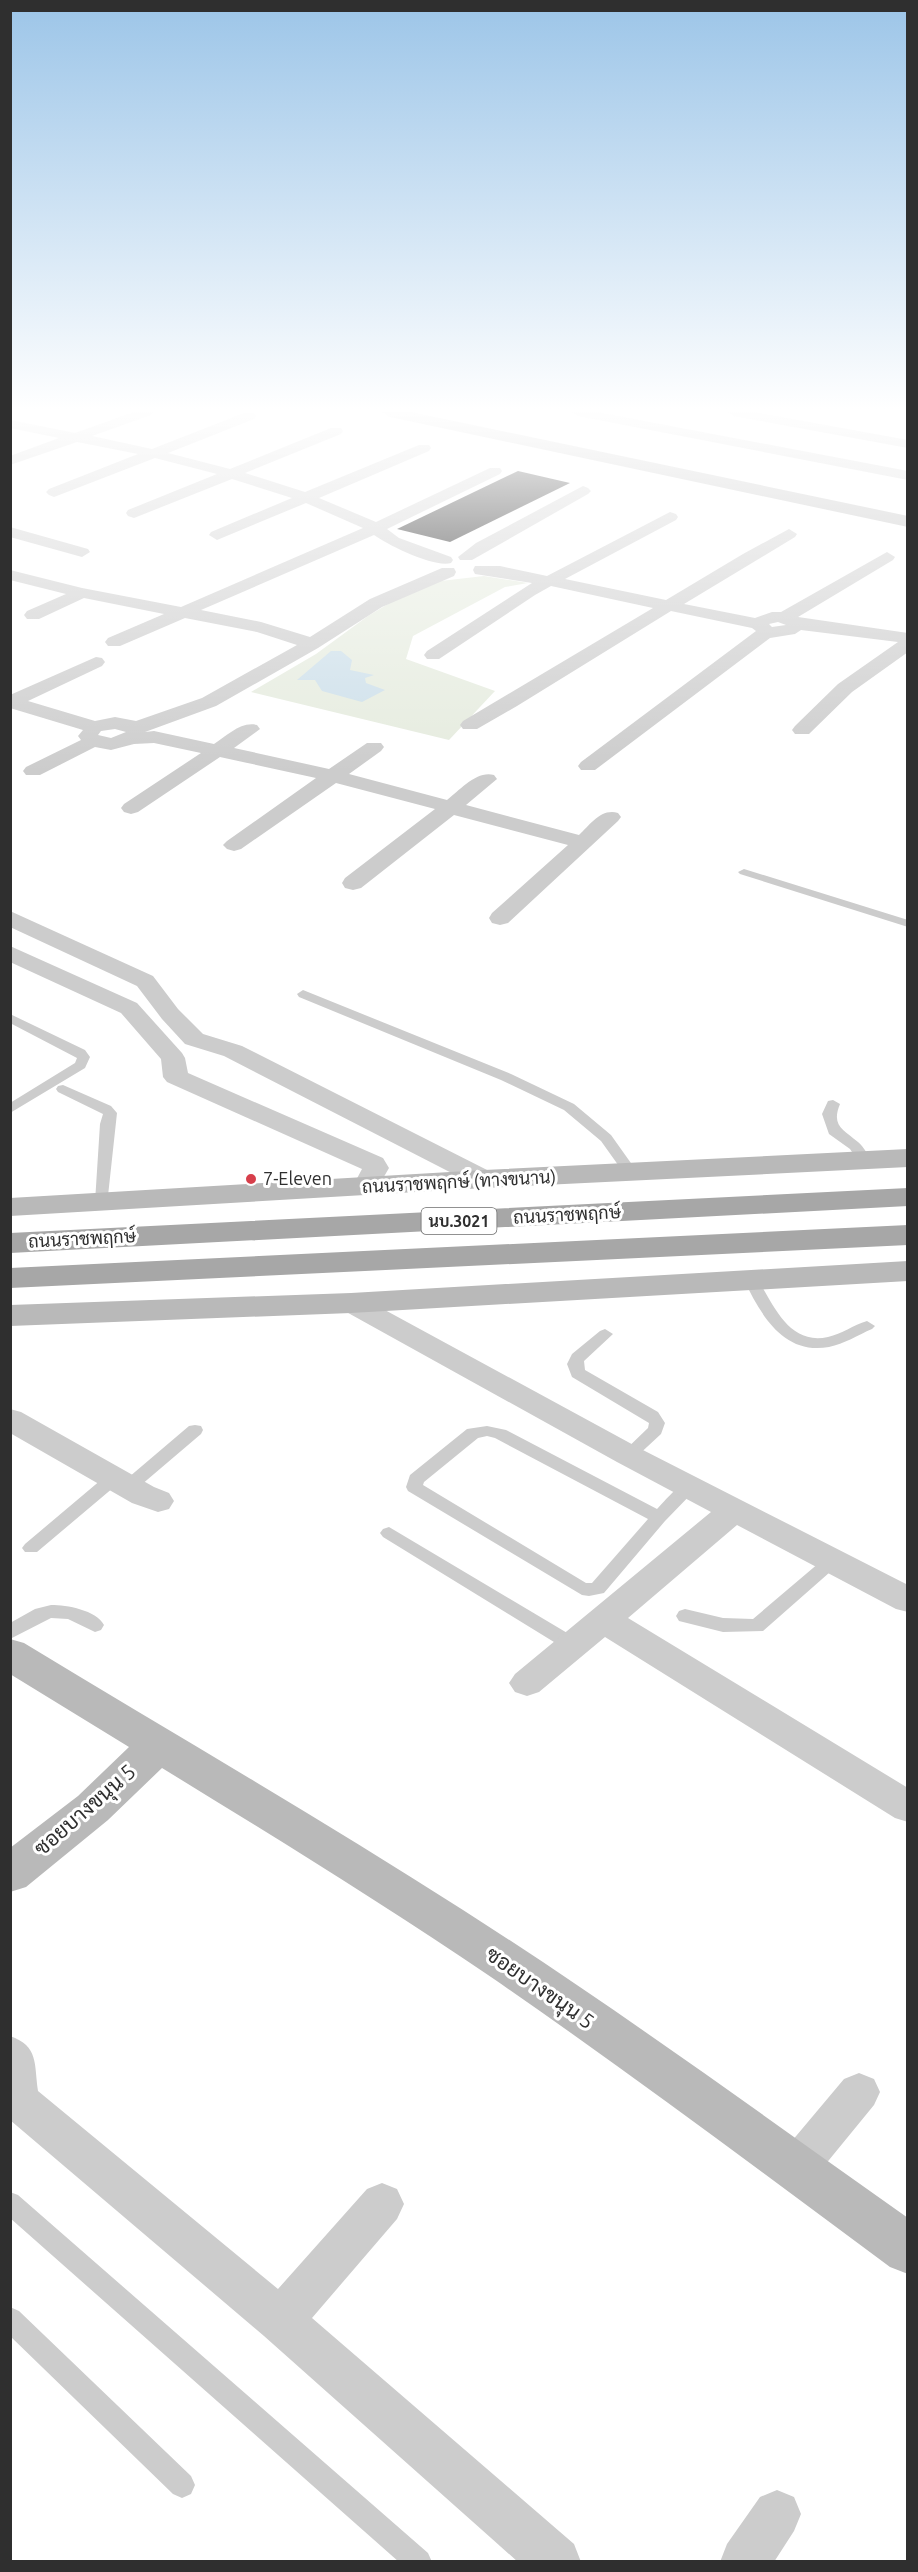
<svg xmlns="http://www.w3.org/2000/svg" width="918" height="2572" font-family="Ubuntu,Sarabun,sans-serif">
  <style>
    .green { fill: #e5ebde }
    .water { fill: #cbdee9 }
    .building { fill: #161616 }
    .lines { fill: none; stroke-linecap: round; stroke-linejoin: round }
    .lane { fill: #ccc; fill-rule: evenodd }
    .street { fill: #ccc; fill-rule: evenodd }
    .secondary { fill: #b9b9b9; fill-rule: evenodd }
    .primary { fill: #a7a7a7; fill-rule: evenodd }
    .poi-dot { fill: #d73f4b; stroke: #fff; stroke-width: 2 }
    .labels { text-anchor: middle; stroke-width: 6; stroke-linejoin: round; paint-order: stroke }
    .shield { fill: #fff; stroke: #6d6d6d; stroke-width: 1.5 }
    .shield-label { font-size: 16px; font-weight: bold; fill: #2f2f2f }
    .poi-label { font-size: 18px; fill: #2f2f2f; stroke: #fff; text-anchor: start }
    .street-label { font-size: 18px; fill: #2f2f2f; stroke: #fff }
    .near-street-label { font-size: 21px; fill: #2f2f2f; stroke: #fff }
  </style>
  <rect width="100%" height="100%" fill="#fff"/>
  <path class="green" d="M484 576 528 583 505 587 413 636 406 659 495 691 449 740 251 692 316 654 368 616 408 592 432 582Z"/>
  <path class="water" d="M331 651H341L352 660 350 670 374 675 365 678 366 683 385 690 362 702 322 691 315 680H297Z"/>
  <path class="building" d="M518 471 570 483 450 542 397 529Z"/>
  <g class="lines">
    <path class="lane" d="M744 869 908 920V927L740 874 738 872Z
      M303 990 511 1074 574 1104 611 1135 638 1173 631 1177 626 1176 601 1141 564 1110 501 1080 299 997 297 994Z
      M10 1014 85 1050 90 1057 85 1068 10 1113V1103L75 1063 77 1058 10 1023Z
      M63 1085 111 1106 117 1113 107 1205H97L95 1202 100 1124 103 1114 58 1092 56 1089 58 1086Z
      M833 1100 840 1104C831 1126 843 1129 858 1142 864 1147 868 1155 872 1161L870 1164H860L850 1149 829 1134 822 1114 828 1101Z
      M751 1275 756 1277C773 1303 788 1346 828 1337 842 1334 853 1325 867 1321L875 1326 872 1329C858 1335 844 1344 829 1347 783 1355 761 1315 744 1280Z
      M605 1329 613 1334 584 1361 585 1370 658 1412 665 1423 661 1434 634 1459H622L620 1455 648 1428 649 1423 572 1377 567 1364 572 1354 600 1331Z
      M195 1425 201 1426 203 1430 201 1434 134 1491H122L120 1487 122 1483 189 1426Z
      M487 1426 506 1430 657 1509C667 1499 680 1480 695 1484L697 1488 665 1521 604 1593 589 1596 582 1595 408 1491 406 1487 410 1475 467 1429ZM487 1436 495 1438 648 1519 592 1583H586L423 1485 424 1482 478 1438Z
      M114 1472 120 1474 122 1478 120 1482 37 1552H25L22 1548 25 1544 108 1474Z
      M389 1527 579 1640 582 1645 579 1650 573 1652 567 1650 383 1537 380 1533 383 1529Z
      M832 1555 838 1557 841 1561 838 1565 763 1631 723 1632 679 1621 676 1616 679 1611 685 1609 723 1618 753 1619 826 1557Z
      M51 1605C67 1605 96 1610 104 1625L101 1630 95 1632 68 1619 51 1618 10 1639V1623L35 1609Z
      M10 2192 18 2195 428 2553 432 2562H399L10 2218Z
      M10 2307 19 2311 191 2476 195 2485 191 2494 182 2498 173 2494 10 2336Z"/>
    <path class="street" d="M134 412H153L151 415 92 436 152 449 244 413H254L256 416 254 419 168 453 230 469 331 428H341L343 431 341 434 245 473 305 492 419 445H429L431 448 429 451 319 498 376 522 490 468H500L502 471 500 474 387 529 399 538 451 557 453 560 451 563C434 568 388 545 374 535L201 610 261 622 310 637 370 599 442 568H454L456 572 454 576 382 607 318 648 216 706 145 732 154 731 214 744C227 736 241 721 257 725L260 729 234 748 329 769 367 743H381L384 747 381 751 349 774 447 800C460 790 477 770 494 775L497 779 466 805 579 835C590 825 601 808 618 813L621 817 618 821 508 923 500 925 492 923 489 918 492 913 568 845 454 815 361 888 353 890 345 888 342 883 345 878 435 809 336 783 241 849 234 851 227 849 223 845 227 841 316 778 220 757 138 812 131 814 124 812 121 808 124 804 201 753 154 743 134 744 111 750 95 747 40 775H26L23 771 26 767 81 740 78 736 83 730 10 708V695L96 657 102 658 105 662 102 666 28 701 95 721 115 717 136 721 202 698 297 645 257 632 185 618 120 646H108L105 642 108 638 164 614 84 598 39 619H27L24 615 27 611 66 594 10 580V570L82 588 181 607 363 528 306 503 217 540 209 535 211 532 292 498 232 479 134 518 128 516 126 513 128 510 217 474 155 458 54 497 49 495 46 492 49 489 138 454 77 442 10 465V456L59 438 10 428V420L75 433ZM115 729 126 732 111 738 98 735 101 731Z
      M571 412H597L908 471V480L578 416Z
      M727 412H754L908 440V448L734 416Z
      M583 486 588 488 591 491 588 494 472 560H460L458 557 476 543Z
      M670 512 676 514 678 517 676 520 565 579 666 600 743 554 789 529 797 534 795 537 684 604 755 618 772 612H781L887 552 895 557 893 560 798 617 908 633V652L852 692 809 734H795L792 730 795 726 838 684 898 642 801 630 795 634 770 638 595 770H581L578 766 581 762 756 631 752 628 671 611 517 706 477 729H463L460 725 463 721 653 608 551 586 535 595 439 659H427L424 655 427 651 532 583 475 574 473 570 475 566H500L547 576ZM778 622 786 625 772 627 769 624Z
      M10 527 88 549 90 552 82 557 10 537Z
      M10 911 153 976 178 1009 203 1034 242 1046 493 1173 497 1179 493 1185 484 1187 475 1185 224 1056 185 1044 162 1019 137 986 10 927Z
      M10 946 137 1003 182 1053 185 1058 188 1073 383 1158 389 1168 375 1192 366 1194 357 1192 353 1186 362 1169 167 1082 163 1077 161 1059 121 1013 10 962Z
      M351 1294 361 1297 639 1448 908 1585V1612L896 1609 737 1525 628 1618 908 1788V1822L895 1818 605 1637 539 1692 527 1696 515 1692 509 1683 515 1674 711 1512 617 1462 341 1309 337 1303 341 1297Z
      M10 1409 21 1412 154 1487 169 1493 174 1501 169 1509 158 1512 132 1503 10 1433Z
      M10 2036C39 2046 34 2064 38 2091L278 2289 367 2189 382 2183 397 2189 404 2204 397 2219 312 2318 574 2544 581 2562H518L264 2336 10 2120Z
      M859 2073 874 2079 880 2092 874 2105 811 2182 796 2188 781 2182 774 2168 781 2154 844 2079Z
      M777 2490 794 2497 801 2514 794 2531 774 2562H720L727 2544 760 2497Z"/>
    <path class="secondary" d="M382 412H411L908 516V527L390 417Z
      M908 1149V1167L484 1188 10 1216V1198L484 1170Z
      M908 1261V1281L351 1313 10 1326V1305L351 1293Z
      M10 1639 24 1643C171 1732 319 1818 463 1910 615 2007 761 2114 908 2218V2274L890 2267C758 2169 626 2070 491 1977 383 1904 273 1836 162 1768L108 1820 26 1887 10 1892V1848L78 1796 129 1747 10 1674Z"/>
    <path class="primary" d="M908 1188V1206L10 1253V1233Z
      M908 1225V1245L10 1288V1268Z"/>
  </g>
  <linearGradient id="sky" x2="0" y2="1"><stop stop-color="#9cc5e8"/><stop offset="0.53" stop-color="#fff"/><stop offset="1" stop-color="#fff" stop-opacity="0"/></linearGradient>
  <rect width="918" height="772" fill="url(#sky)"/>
  <circle class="poi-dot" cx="251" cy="1179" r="6"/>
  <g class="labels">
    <rect class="shield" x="421.5" y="1208" width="75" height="26" rx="4.5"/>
    <g class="shield-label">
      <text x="459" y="1227">นบ.3021</text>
    </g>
    <g class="poi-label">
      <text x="263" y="1185">7-Eleven</text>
    </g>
    <g class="street-label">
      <text transform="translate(459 1182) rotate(-3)" y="6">ถนนราชพฤกษ์ (ทางขนาน)</text>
      <text transform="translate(567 1215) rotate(-3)" y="6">ถนนราชพฤกษ์</text>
      <text transform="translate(82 1239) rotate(-3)" y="6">ถนนราชพฤกษ์</text>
    </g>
    <g class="near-street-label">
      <text transform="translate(85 1810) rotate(-41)" y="7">ซอยบางขนุน 5</text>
      <text transform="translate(540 1988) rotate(35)" y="7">ซอยบางขนุน 5</text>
    </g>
  </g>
  <rect width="918" height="2572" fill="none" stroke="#2f2f2f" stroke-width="24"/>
</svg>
